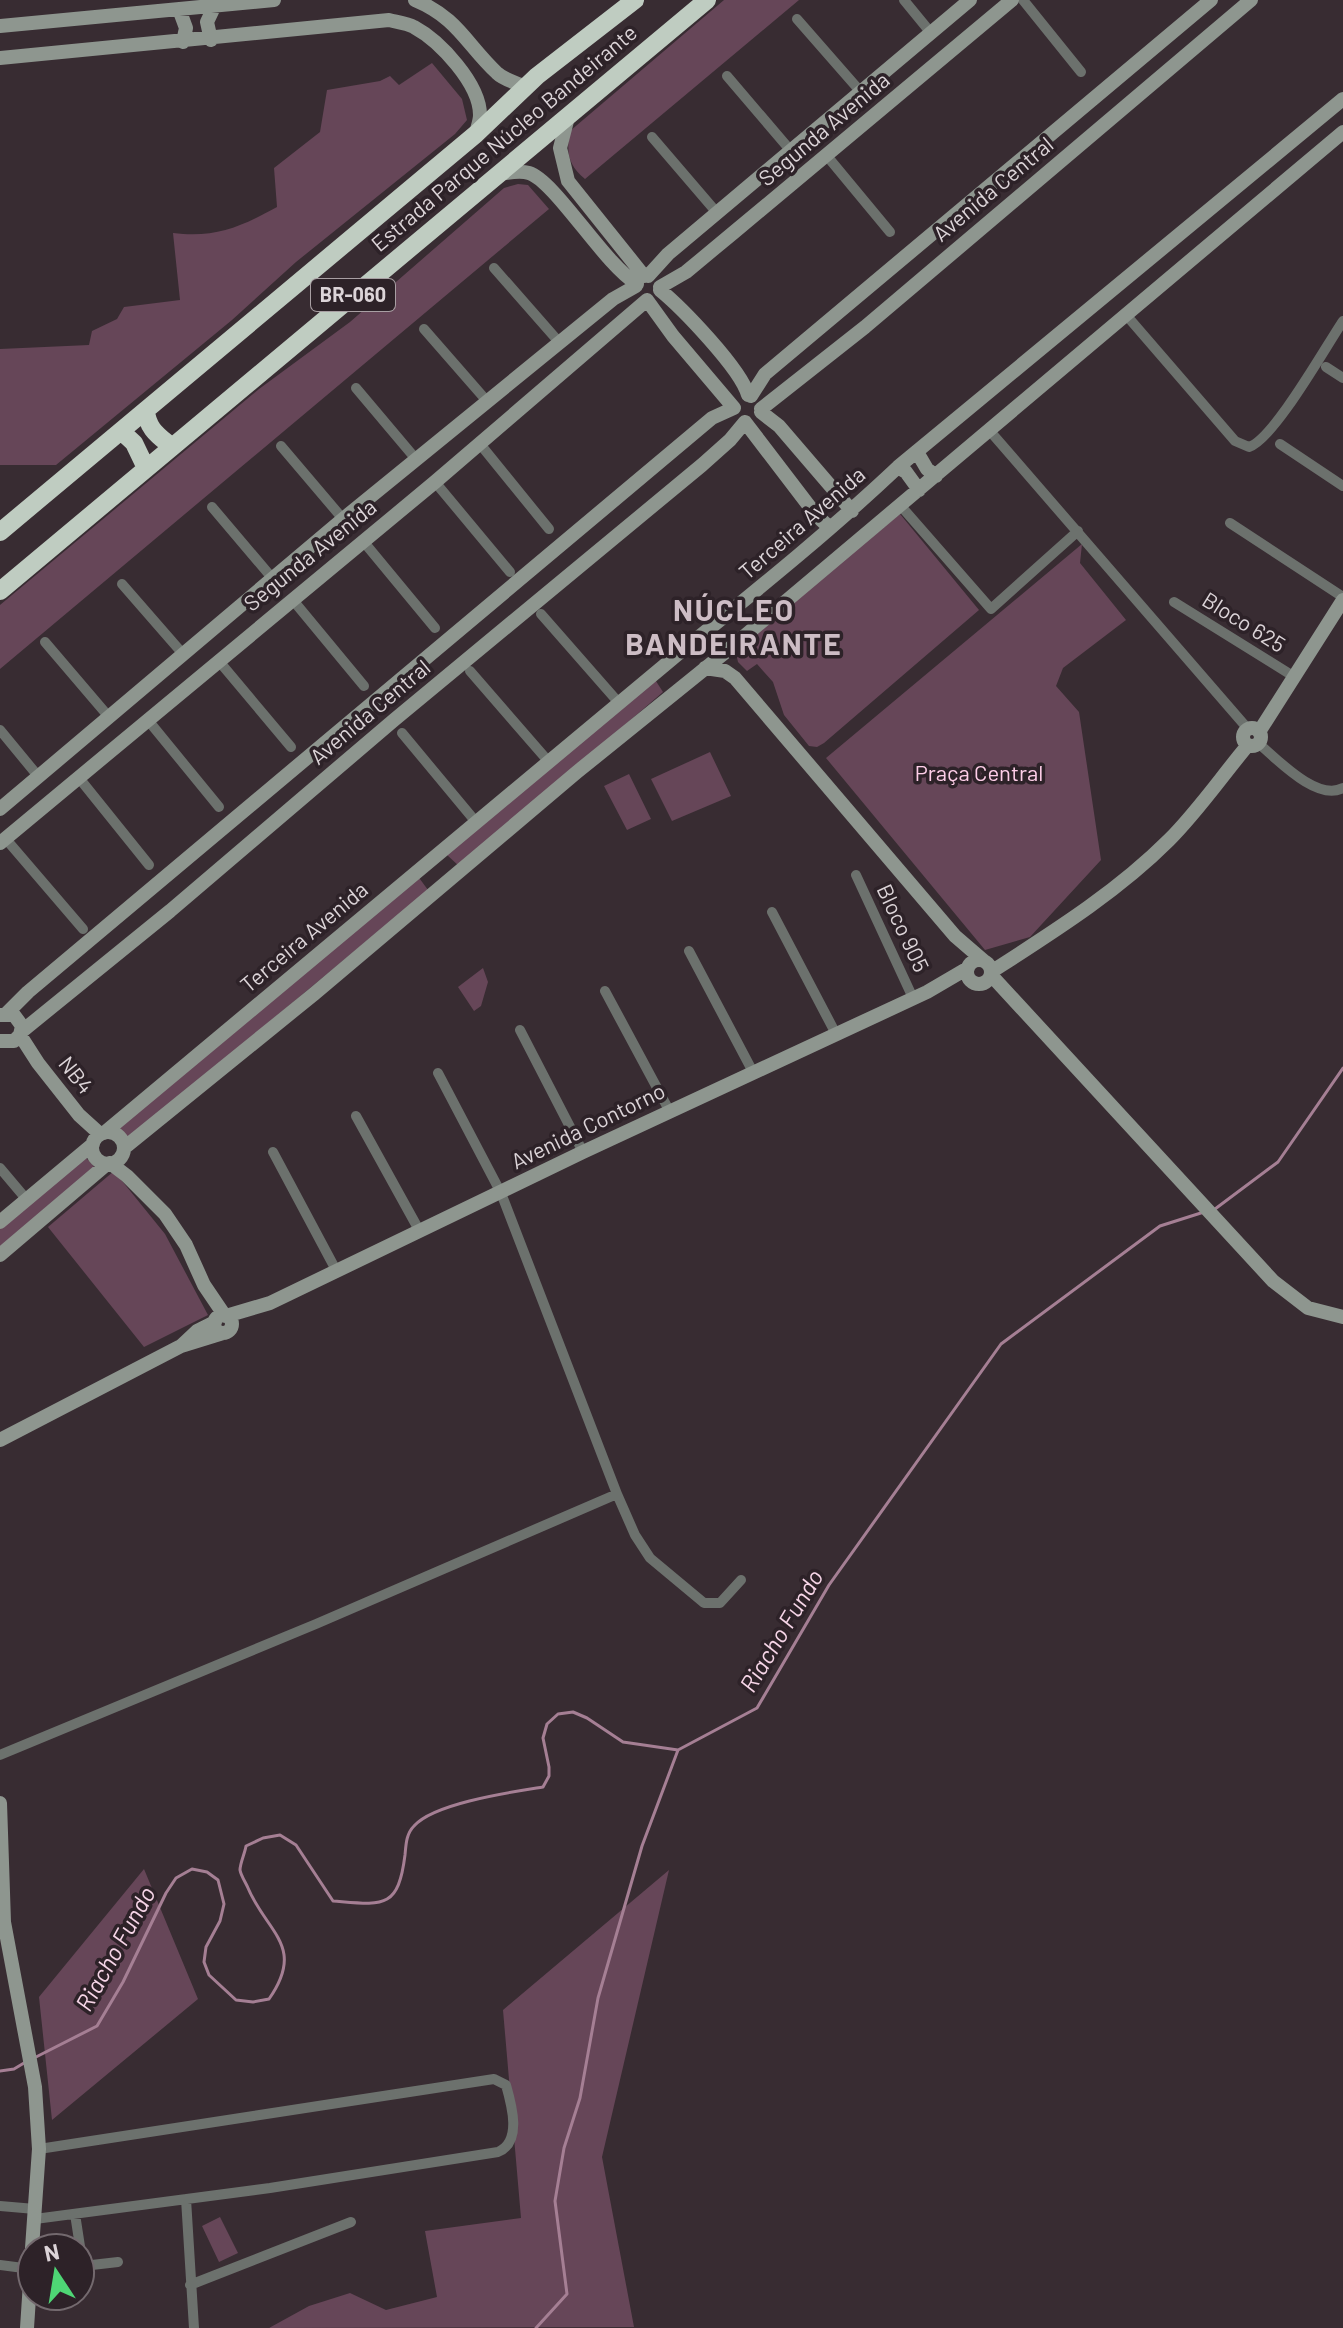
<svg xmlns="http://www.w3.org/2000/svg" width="1343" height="2328" font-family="Barlow,sans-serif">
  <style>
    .green { fill: #664658 }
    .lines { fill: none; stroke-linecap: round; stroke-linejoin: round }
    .stream { stroke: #a57f94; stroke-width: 3 }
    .street { stroke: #6c716d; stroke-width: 10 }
    .secondary { stroke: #8e968f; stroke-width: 14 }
    .highway { stroke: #bfccc1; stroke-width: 18 }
    .labels { text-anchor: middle; stroke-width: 7; stroke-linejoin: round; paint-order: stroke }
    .shield { fill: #2d2228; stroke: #a89fa3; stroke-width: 2 }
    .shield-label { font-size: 20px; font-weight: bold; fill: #dcd4d8 }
    .street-label { font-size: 22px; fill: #dcd4d8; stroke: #2d2228 }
    .park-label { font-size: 22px; fill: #fecee8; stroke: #2d2228 }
    .water-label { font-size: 24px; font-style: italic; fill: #f6d5e7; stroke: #2d2228 }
    .district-label { font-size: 30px; font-weight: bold; letter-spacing: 2px; fill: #cdbdc5; stroke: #2d2228 }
  </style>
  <rect width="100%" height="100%" fill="#382c32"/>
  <path class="green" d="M724 0H799L585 179C568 165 566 152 570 131Z
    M432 63 462 99 467 120 455 134 296 262 232 320 56 465H0V349L89 345 92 331 117 319 124 307 180 300 173 233C216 238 240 227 277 207L274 168 320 132 327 90 380 81 390 76 399 85Z
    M518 184 528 185 549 209 0 669V605L259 389 350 322 504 188Z
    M900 514 979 610 824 743 817 747 809 746 784 715 773 682 757 664 747 671 738 662 735 649Z
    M1082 544 1080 563 1126 620 1063 668 1056 686 1079 712 1101 860 1030 937 985 950 826 758Z
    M654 678 663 692 460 867 446 854Z
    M710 752 731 796 672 821 651 779Z
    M629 774 651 819 627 830 604 786Z
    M417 875 428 890 126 1141 114 1128Z
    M483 968 488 982 481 1006 474 1011 458 987Z
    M82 1153 96 1169 0 1248V1221Z
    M114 1171 165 1234 208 1315 144 1347 48 1227Z
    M144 1869 198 1999 52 2120 39 1997Z
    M669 1870 602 2157 634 2327 269 2328 309 2306 350 2293 386 2310 437 2297 425 2231 521 2218 503 2010Z
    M220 2217 238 2253 219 2262 202 2226Z"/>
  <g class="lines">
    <path class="stream" d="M1215 1209 1278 1162 1343 1068
      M34 2058 97 2026 123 1982 166 1893 176 1878 192 1869 207 1872 218 1880 224 1904 220 1921 206 1947 204 1962 209 1975 236 2000 253 2002 269 1999C306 1946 267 1933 248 1888 246 1883 241 1876 240 1870 240 1863 245 1853 246 1846L263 1838 280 1835 296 1845 333 1901C383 1905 398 1910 405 1855 406 1845 406 1834 414 1826 434 1803 512 1792 543 1787L549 1776V1767L543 1738 547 1724 558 1714 573 1712 587 1718 623 1742 678 1750 757 1708 829 1585 1001 1344 1160 1226 1204 1212
      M0 2071 14 2069 24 2063
      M536 2328 567 2294 555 2201 564 2148 580 2098 598 1998 642 1846 678 1750"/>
    <path class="street" d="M904 0 931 33
      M1023 0 1081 72
      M797 19 860 91
      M727 76 791 151
      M652 137 718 214
      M827 156 890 232
      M494 268 559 342
      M1127 316 1235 441 1249 447C1274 439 1326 346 1343 321
      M424 329 486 400
      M1326 367 1343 378
      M356 388 415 458
      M989 430 1248 729
      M480 444 549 529
      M1280 444 1343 486
      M281 446 343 519
      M435 482 510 572
      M900 505 991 609 1078 531
      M212 507 273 579
      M1230 523 1343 597
      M363 541 435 628
      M122 584 183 654
      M292 599 364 686
      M1174 602 1293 676
      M541 614 619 703
      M45 642 109 717
      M218 660 291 747
      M470 671 549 762
      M147 719 219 807
      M0 730 38 776
      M402 733 476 822
      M1258 743C1277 759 1317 802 1343 788
      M79 778 149 865
      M5 838 83 929
      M856 875 913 998
      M772 912 836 1034
      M689 951 753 1072
      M605 991 670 1112
      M520 1030 583 1152
      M438 1073 501 1193 617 1494 635 1535 650 1558 704 1603H720L741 1580
      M356 1116 419 1230
      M273 1152 336 1270
      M0 1168 27 1200
      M0 1755 316 1624 617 1494
      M186 2199 194 2328
      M0 2206 35 2209
      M75 2214 83 2266 118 2262
      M35 2219 270 2188 498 2152C522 2142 512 2106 506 2085L494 2079 39 2149
      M0 2265 31 2269
      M190 2285 351 2222"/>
    <path class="secondary" d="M415 0C458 18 466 44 497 73 504 80 517 83 526 87
      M179 9 186 28 183 42
      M0 26 274 0
      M211 40 207 22 215 5
      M0 58 389 20C397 22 407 23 414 27 440 41 480 84 480 115 480 121 477 128 476 134
      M568 117 560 148 568 181 644 276
      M498 174C508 173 519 170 529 173 555 181 604 264 637 284
      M648 276 668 254 970 0
      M660 287 686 272 733 233 1012 0
      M660 290C682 308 741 369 748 395
      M751 396 765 374 1211 0
      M761 409 865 327 1251 0
      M761 412 779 426 852 511
      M917 452 927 469 936 476
      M898 467 906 472 919 490
      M705 668 725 671 735 678 955 936 984 961
      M1243 737a9 9 0 1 1 18 0a9 9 0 1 1-18 0Z
      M1259 732 1343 600
      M0 809 343 519 613 299 636 286
      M0 843 435 482 647 300 673 336 734 408 712 418 28 992 7 1013
      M967 972a12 12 0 1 1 24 0a12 12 0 1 1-24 0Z
      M991 972C1053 932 1117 892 1169 840 1198 811 1222 776 1248 745
      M991 975 1273 1281 1308 1308 1343 1317
      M21 1032 170 911 394 720 702 465 730 440 745 422 816 515 830 528
      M20 1035 38 1063 79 1115 100 1134
      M0 1041H14L20 1035 22 1026 14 1015H0
      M92 1148a16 16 0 1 1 32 0a16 16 0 1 1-32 0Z
      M104 1133 678 654C753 593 828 533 898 467L1343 99
      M124 1148 314 994 577 772 728 650 1343 132
      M110 1163 127 1176 165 1214 186 1245 204 1285 225 1316
      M0 1222 93 1144
      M0 1255 107 1164
      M214 1324a9 9 0 1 1 18 0a9 9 0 1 1-18 0Z
      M226 1316 270 1303 583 1152 927 992 968 968
      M181 1346 223 1333
      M0 1440 181 1346 197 1331 215 1322
      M0 1803 4 1922 35 2087 39 2149 32 2248
      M27 2328 32 2252"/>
    <path class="highway" d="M146 410C147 429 159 436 172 447
      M121 431 134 443 146 468
      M0 532 476 134 537 76 635 0
      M0 591 707 0"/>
  </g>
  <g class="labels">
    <rect class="shield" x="311" y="279" width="84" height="32" rx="6"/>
    <g class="shield-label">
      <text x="353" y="302">BR-060</text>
    </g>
    <g class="street-label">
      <text transform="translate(824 129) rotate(-40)" y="8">Segunda Avenida</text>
      <text transform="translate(504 138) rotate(-40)" y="8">Estrada Parque Núcleo Bandeirante</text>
      <text transform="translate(993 189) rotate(-40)" y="8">Avenida Central</text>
      <text transform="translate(802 523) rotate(-41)" y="8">Terceira Avenida</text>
      <text transform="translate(310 555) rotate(-39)" y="8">Segunda Avenida</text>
      <text transform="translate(1244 622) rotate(32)" y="8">Bloco 625</text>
      <text transform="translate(370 712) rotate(-40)" y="8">Avenida Central</text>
      <text transform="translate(903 928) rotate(65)" y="8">Bloco 905</text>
      <text transform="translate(304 937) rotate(-40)" y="8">Terceira Avenida</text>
      <text transform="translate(76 1075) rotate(52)" y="8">NB4</text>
      <text transform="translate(588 1126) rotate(-26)" y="8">Avenida Contorno</text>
    </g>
    <g class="park-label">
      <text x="979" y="781">Praça Central</text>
    </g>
    <g class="water-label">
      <text transform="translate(782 1631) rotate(-59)" y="8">Riacho Fundo</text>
      <text transform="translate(116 1949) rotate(-61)" y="8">Riacho Fundo</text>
    </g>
    <g class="district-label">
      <text x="734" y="621">NÚCLEO<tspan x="734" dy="34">BANDEIRANTE</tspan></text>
    </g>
  </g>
  <g transform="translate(56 2272) rotate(348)"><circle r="38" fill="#2d2228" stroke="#73696e" stroke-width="2"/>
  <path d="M0-6L14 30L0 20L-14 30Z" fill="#4ed675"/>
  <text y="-12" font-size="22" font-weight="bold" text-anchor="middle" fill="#dcd4d8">N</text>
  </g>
</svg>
